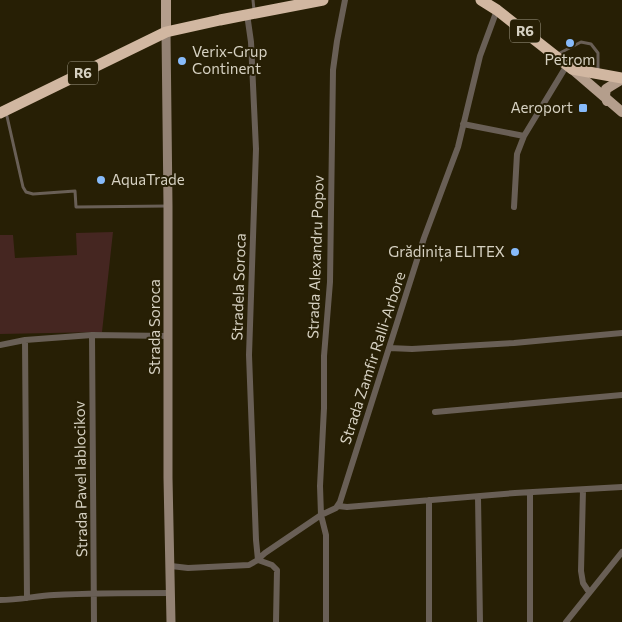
<svg xmlns="http://www.w3.org/2000/svg" width="622" height="622" font-family="Commissioner,sans-serif">
  <style>
    .green { fill: #452621 }
    .lines { fill: none; stroke-linecap: round; stroke-linejoin: round }
    .lane { stroke: #695f56; stroke-width: 3 }
    .street { stroke: #695f56; stroke-width: 6 }
    .secondary { stroke: #938274; stroke-width: 9 }
    .primary { stroke: #b49e8c; stroke-width: 10 }
    .highway { stroke: #d1b7a1; stroke-width: 11 }
    .poi-dot { fill: #87bbfb; stroke: #271f05; stroke-width: 2 }
    .labels { text-anchor: middle; stroke-width: 4; stroke-linejoin: round; paint-order: stroke }
    .shield { fill: #271f05; stroke: #a29c89; stroke-width: 1 }
    .shield-label { font-size: 14px; font-weight: bold; fill: #d6d1c2 }
    .poi-label { font-size: 15px; fill: #d6d1c2; stroke: #271f05; text-anchor: start }
    .street-label { font-size: 15px; fill: #d6d1c2; stroke: #271f05 }
  </style>
  <rect width="100%" height="100%" fill="#271f05"/>
  <path class="green" d="M113 232 102 332 0 334V235H13L15 258 77 255 76 233Z"/>
  <g class="lines">
    <path class="lane" d="M253 0 254 10
      M558 54 581 42 591 44 598 53V71
      M6 112 23 187 26 192 33 194 75 191 76 207 168 206"/>
    <path class="street" d="M247 14 251 42 256 149 249 355 256 540 258 560 272 565 277 570 276 622
      M463 124 524 136
      M514 207 517 154 524 136 567 65
      M92 335 94 622
      M25 340 27 598
      M0 345 25 340 92 335 169 336
      M389 348 412 349 514 343 622 333
      M435 412 622 395
      M583 490 581 571 583 583 589 592
      M530 493V622
      M478 497 480 622
      M429 500V622
      M338 506 347 507 515 493 622 487
      M171 566 188 568 249 565 256 561 265 553 321 515 320 486 324 408V356L330 282 333 70 337 41 345 0
      M0 600C18 600 36 596 54 595 93 593 132 593 171 593
      M326 622V535L321 515 336 508 340 502 424 238 458 147 480 56 497 10
      M566 622 622 552"/>
    <path class="secondary" d="M166 32 168 206V478L171 622"/>
    <path class="primary" d="M166 0V32
      M572 69 622 112
      M607 101 605 95 606 89 622 79"/>
    <path class="highway" d="M481 0 497 10 572 69 622 78
      M0 113 166 32 220 20 323 0"/>
  </g>
  <g class="poi-dot">
    <circle cx="570" cy="43" r="5"/>
    <circle cx="182" cy="61" r="5"/>
    <rect x="578" y="103" width="10" height="10" rx="2.5"/>
    <circle cx="101" cy="180" r="5"/>
    <circle cx="515" cy="252" r="5"/>
  </g>
  <g class="labels">
    <g class="shield">
      <rect x="510" y="19.5" width="30" height="23" rx="4"/>
      <rect x="68" y="61.5" width="30" height="23" rx="4"/>
    </g>
    <g class="shield-label">
      <text x="525" y="36">R6</text>
      <text x="83" y="78">R6</text>
    </g>
    <g class="poi-label">
      <text x="192" y="57">Verix-Grup<tspan x="192" dy="17">Continent</tspan></text>
      <text x="570" y="65" text-anchor="middle">Petrom</text>
      <text x="573" y="113" text-anchor="end">Aeroport</text>
      <text x="111" y="185">AquaTrade</text>
      <text x="505" y="257" text-anchor="end">Grădinița ELITEX</text>
    </g>
    <g class="street-label">
      <text transform="translate(316 257) rotate(-88)" y="5">Strada Alexandru Popov</text>
      <text transform="translate(239 287) rotate(-88)" y="5">Stradela Sorocа</text>
      <text transform="translate(155 327) rotate(-90)" y="5">Strada Soroca</text>
      <text transform="translate(373 358) rotate(-72)" y="5">Strada Zamfir Ralli-Arbore</text>
      <text transform="translate(81 479) rotate(-91)" y="5">Strada Pavel Iablocikov</text>
    </g>
  </g>
</svg>
